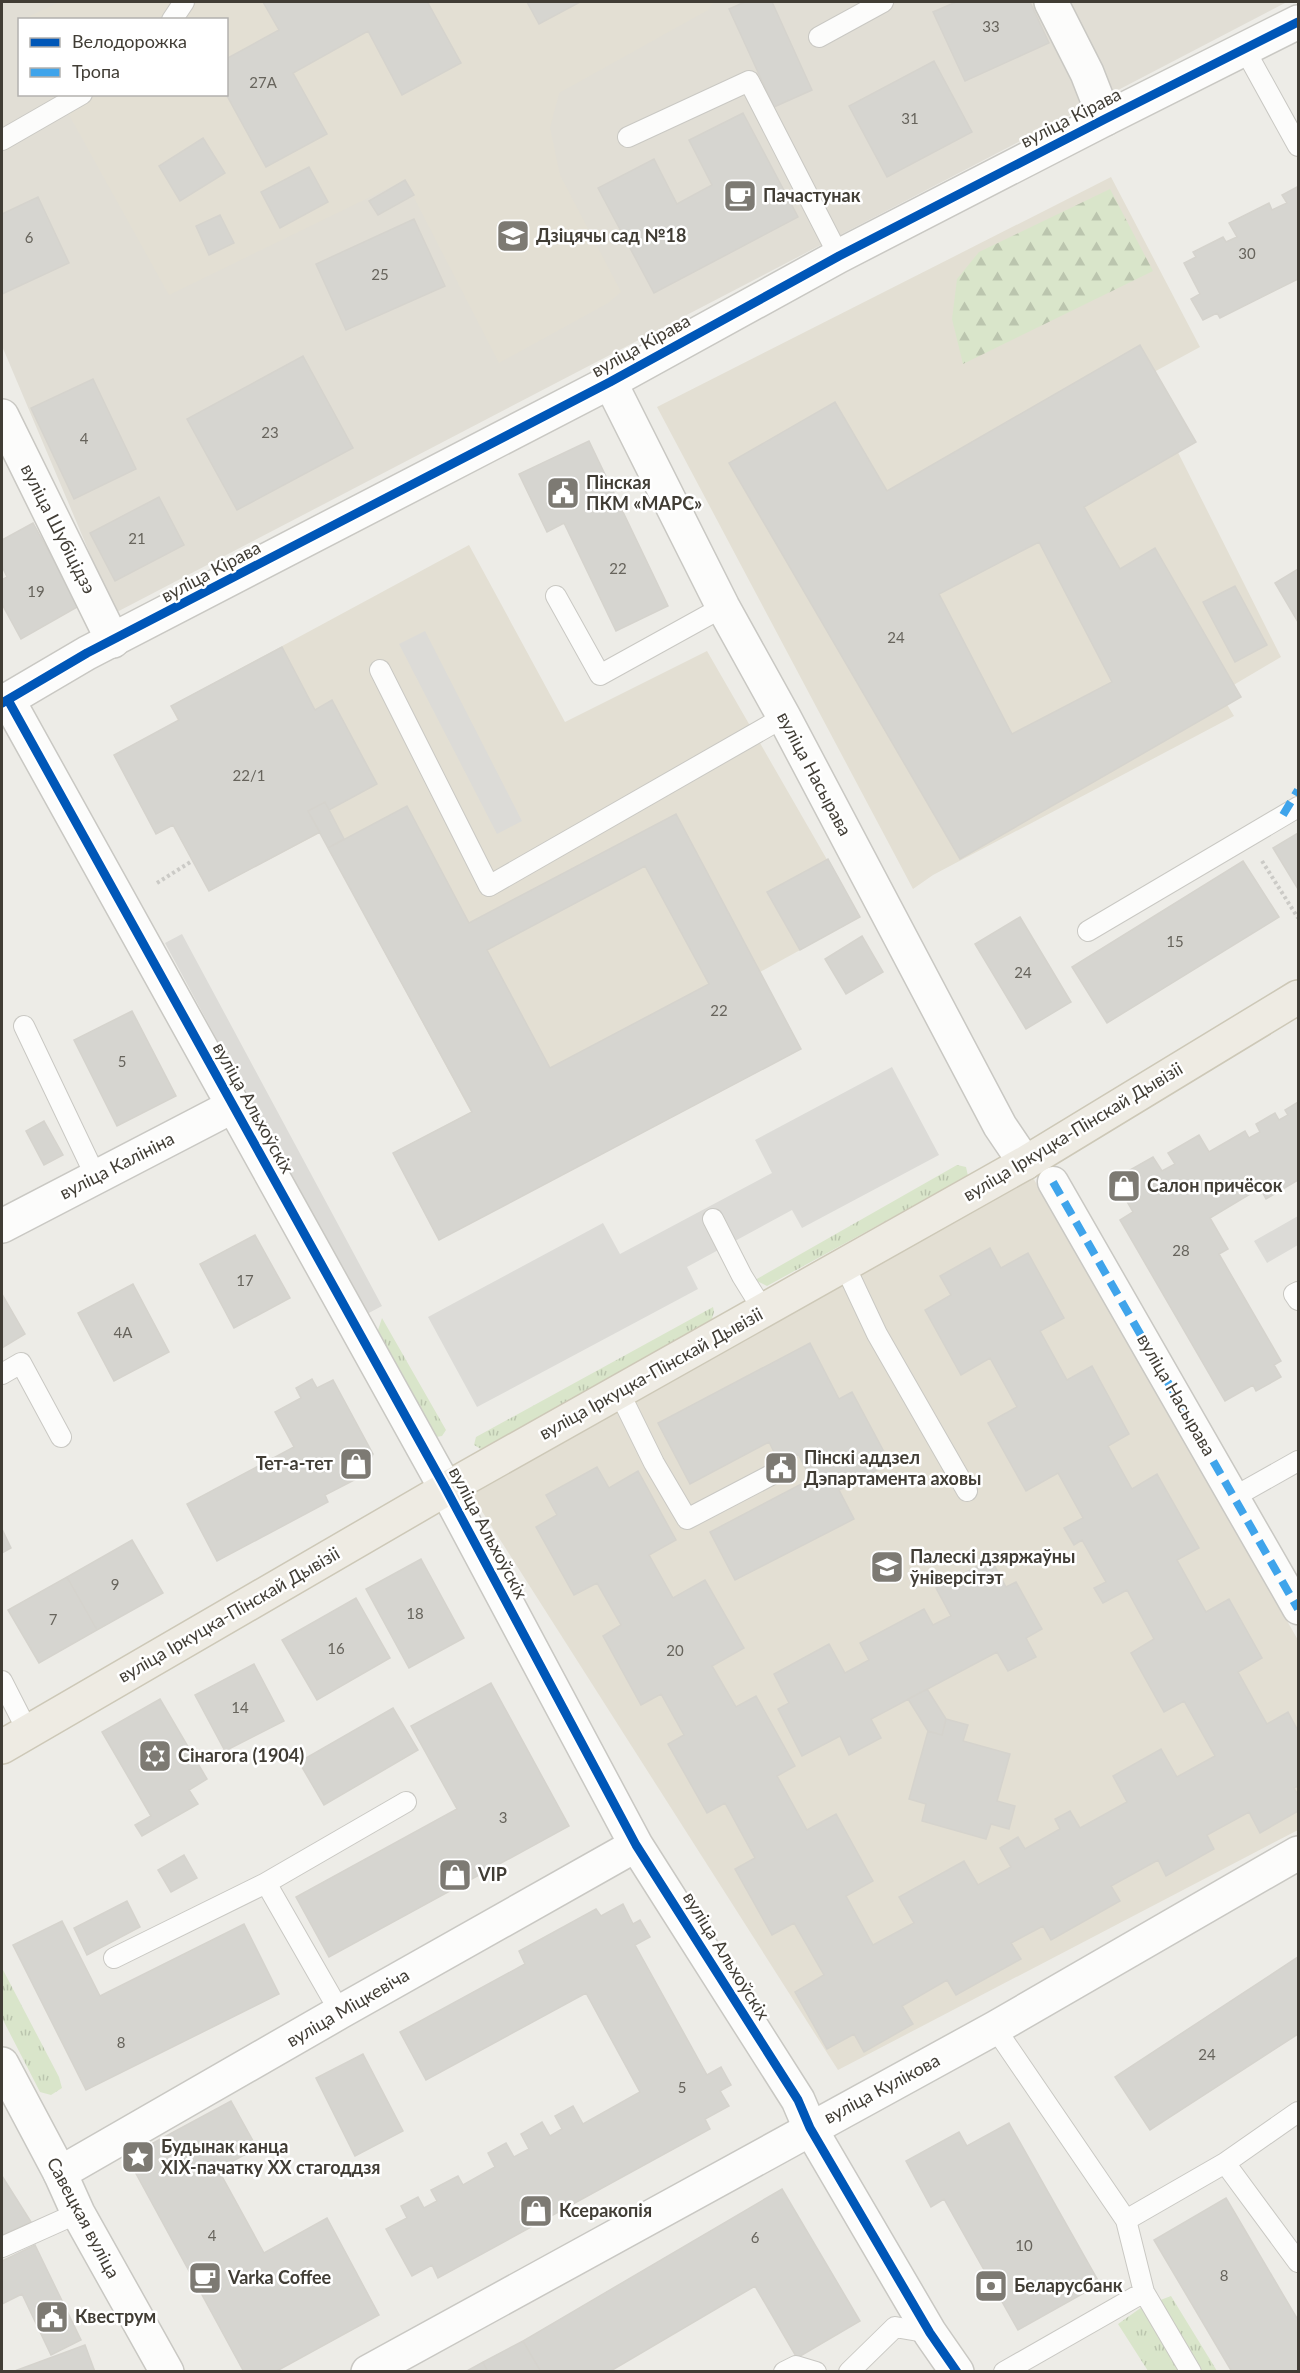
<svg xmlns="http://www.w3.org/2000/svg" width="1300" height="2373" font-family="Lato,sans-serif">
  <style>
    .residential { fill: #e1ded5; fill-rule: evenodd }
    .education { fill: #e3dfd3 }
    .grass { fill: url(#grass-tufts) }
    .forest { fill: url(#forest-firs) }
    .parking { fill: #dcdbd7 }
    .building { fill: #d6d5d0; stroke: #d5d3cd; stroke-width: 1.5; fill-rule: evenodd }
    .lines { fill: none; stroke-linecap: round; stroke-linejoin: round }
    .service-casing { stroke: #c9c8c3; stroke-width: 22 }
    .pedestrian-casing { stroke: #c9c8c3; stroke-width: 33 }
    .minor-casing { stroke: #c9c8c3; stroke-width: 36 }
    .tertiary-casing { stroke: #c9c8c3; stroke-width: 36 }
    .primary-casing { stroke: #cdc8b7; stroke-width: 36 }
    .path { stroke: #cbcac6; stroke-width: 4; stroke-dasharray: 3 3; stroke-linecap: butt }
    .service { stroke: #fcfcfb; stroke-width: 20 }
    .pedestrian { stroke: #fcfcfb; stroke-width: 30 }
    .minor { stroke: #fcfcfb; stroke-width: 33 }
    .tertiary { stroke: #fcfcfb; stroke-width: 33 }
    .primary { stroke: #eeebe3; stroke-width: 33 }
    .quiet { stroke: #3fa4eb; stroke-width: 8; stroke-dasharray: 15 8; stroke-linecap: butt }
    .cycleway-casing { stroke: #fff; stroke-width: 13 }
    .cycleway { stroke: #0057b8; stroke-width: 9 }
    .labels { text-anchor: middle; stroke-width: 5; stroke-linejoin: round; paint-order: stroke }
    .number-label { font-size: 15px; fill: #67645c }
    .street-label { font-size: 18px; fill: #413d35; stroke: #fff }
    .poi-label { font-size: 18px; font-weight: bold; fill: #413d35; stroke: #fff; text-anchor: start }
  </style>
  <defs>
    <pattern id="grass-tufts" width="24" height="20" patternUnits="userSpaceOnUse" patternTransform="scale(1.5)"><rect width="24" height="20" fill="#d9e5ca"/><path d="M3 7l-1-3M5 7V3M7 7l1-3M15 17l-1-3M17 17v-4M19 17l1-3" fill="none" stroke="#bbc5ae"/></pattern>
    <pattern id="forest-firs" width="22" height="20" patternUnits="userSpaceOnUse" patternTransform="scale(1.5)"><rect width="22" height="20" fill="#d9e5ca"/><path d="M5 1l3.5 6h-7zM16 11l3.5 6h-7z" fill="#bbc5ae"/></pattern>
  </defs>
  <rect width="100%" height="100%" fill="#edece7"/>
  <path class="residential" d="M2 2H1287L115 613 2 346ZM20 20H226V94H20Z"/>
  <path class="education" d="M60 2H714L708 10 559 93 550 128 560 175 621 292 608 303 499 363 405 180 169 295 58 95 226 94V20L23 19Z
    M1111 177 1200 347 1141 379 1281 657 1220 693 1234 716 933 875 913 889 657 407Z
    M469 545 565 722 707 651 860 917 760 972 801 1049 439 1240 393 1153 471 1112 320 833 209 891 173 825 156 834 114 755 178 721 171 706Z
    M1032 1176 1298 1640V1830L838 2070 471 1494Z"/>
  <path class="grass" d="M957 1165 966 1167 968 1176 767 1286 755 1280Z
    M713 1307 714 1312 711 1322 481 1449 474 1445 476 1437Z
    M382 1318 446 1430 442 1436 436 1437 377 1333Z
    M2 1968 59 2077 62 2088 51 2095 40 2092 2 2018Z
    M1171 2296 1217 2371H1148L1118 2324 1142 2307Z"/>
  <path class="forest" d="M1110 189 1153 271 963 364 952 319 957 279 979 252Z"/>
  <path class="parking" d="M425 631 522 821 497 834 399 644Z
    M182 934 382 1306 365 1315 165 943Z
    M892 1067 939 1155 802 1228 792 1210 687 1267 698 1289 477 1407 428 1317 603 1223 620 1254 772 1173 755 1140Z
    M1298 1216V1245L1267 1263 1254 1241Z"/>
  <path class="building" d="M263 2H431L428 3 461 63 402 95 368 31 293 73 327 134 266 167 226 94V59L279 30Z
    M527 2H580L539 24Z
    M745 2H772L812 90 774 107 729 9Z
    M956 2H1030L1049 43 965 81 933 12Z
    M934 61 972 132 887 177 849 106Z
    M743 113 798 217 654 293 598 188 654 159 677 204 712 185 689 140Z
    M203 138 225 173 180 201 159 166Z
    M309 167 328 202 280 228 261 192Z
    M405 180 414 195 378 215 369 201Z
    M1297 187 1298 279 1220 318 1217 313 1203 320 1191 299 1200 294 1184 263 1196 257 1193 252 1223 237 1226 242 1237 237 1229 223 1269 203 1272 210 1287 203 1282 195Z
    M38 197 69 263 2 294V214Z
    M220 215 234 243 209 255 196 226Z
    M414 219 445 286 346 330 316 264Z
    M1140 345 1196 442 1084 507 1120 569 1155 548 1241 697 960 859 729 463 835 402 887 491ZM1039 542 1112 682 1012 734 939 594Z
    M303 356 353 448 237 510 187 419Z
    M93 379 136 469 74 499 31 408Z
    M589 441 668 606 616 631 564 523 547 532 519 474Z
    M159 497 184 545 115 581 90 533Z
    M33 523 79 606 21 639 2 604V580L7 577 2 566V540Z
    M1298 569V622L1275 583Z
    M1235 586 1267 645 1235 662 1203 602Z
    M282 647 315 710 332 700 377 784 329 810 325 802 308 811 320 832 209 891 173 825 156 834 114 755 179 720 171 706Z
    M325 802 344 839 328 848 308 811Z
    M407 806 469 923 676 814 801 1049 439 1240 393 1153 472 1112 328 848ZM645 866 709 984 550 1068 487 950Z
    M1298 833V889L1273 848Z
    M828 859 860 917 800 950 767 892Z
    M1243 861 1279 917 1107 1023 1072 967Z
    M1020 917 1071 1002 1026 1029 975 944Z
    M862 936 883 972 846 994 825 959Z
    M132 1011 176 1096 117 1126 74 1040Z
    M1298 1102V1180L1266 1199 1260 1188 1210 1218 1228 1249 1219 1254 1281 1361 1274 1365 1281 1377 1256 1391 1253 1385 1225 1401 1120 1220 1133 1212 1114 1179 1153 1157 1162 1171 1175 1164 1168 1153 1199 1135 1209 1152 1245 1131 1249 1138 1260 1132 1256 1124 1275 1113 1279 1120 1288 1115 1285 1110Z
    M44 1121 63 1155 44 1165 26 1131Z
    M255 1235 290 1298 234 1328 200 1264Z
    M990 1248 1001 1268 1028 1253 1064 1318 1040 1331 1067 1380 1092 1366 1129 1434 1108 1446 1132 1489 1157 1474 1199 1548 1177 1560 1206 1612 1229 1599 1262 1658 1238 1672 1267 1724 1288 1712 1298 1731V1786L1294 1788 1298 1795V1811L1260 1833 1249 1812 1207 1835 1214 1849 1166 1876 1158 1860 1111 1886 1120 1901 1051 1940 1043 1926 1011 1943 1021 1959 956 1995 947 1980 902 2006 913 2024 864 2052 854 2034 827 2049 795 1992 824 1975 794 1923 772 1935 735 1869 755 1858 725 1803 707 1813 668 1744 684 1735 661 1694 641 1705 603 1636 621 1625 597 1583 574 1595 536 1527 557 1515 546 1495 597 1467 609 1488 638 1471 676 1540 649 1555 673 1598 705 1580 744 1648 712 1666 736 1707 756 1696 795 1766 777 1776 807 1830 836 1814 873 1881 846 1896 873 1945 914 1923 899 1897 964 1861 978 1885 1011 1867 1000 1848 1018 1837 1025 1849 1060 1829 1055 1819 1070 1811 1080 1828 1127 1802 1113 1776 1161 1749 1177 1777 1215 1756 1184 1701 1164 1712 1131 1653 1154 1639 1127 1590 1103 1603 1094 1588 1106 1582 1082 1540 1074 1545 1064 1528 1083 1518 1058 1473 1026 1491 988 1423 1017 1407 990 1358 961 1375 925 1310 951 1295 940 1276Z
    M133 1284 169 1352 114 1381 78 1313Z
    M2 1294 25 1334 2 1348Z
    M810 1343 839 1399 852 1392 890 1463 839 1490 854 1519 735 1580 710 1532 811 1479 798 1454 780 1464 769 1442 690 1484 658 1423Z
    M312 1379 317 1388 333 1380 373 1454 364 1475 325 1495 328 1502 217 1561 187 1504 294 1447 275 1412 301 1398 296 1388Z
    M2 1529 11 1548 2 1553Z
    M132 1540 163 1593 97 1630 67 1577Z
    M421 1559 464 1638 409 1668 366 1589Z
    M991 1559 1006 1587 1016 1582 1042 1629 1026 1638 1036 1657 1008 1671 997 1652 871 1719 881 1738 849 1755 840 1736 802 1756 778 1709 789 1703 774 1674 829 1644 845 1673 869 1660 860 1643 924 1609 933 1625 951 1616 936 1588Z
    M67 1577 97 1630 39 1663 8 1610Z
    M356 1598 390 1658 317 1700 282 1640Z
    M254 1664 284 1721 225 1751 195 1695Z
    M491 1683 569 1826 329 1957 296 1897 457 1809 411 1726Z
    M927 1689 946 1719 942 1735 928 1731 908 1699Z
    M160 1699 207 1779 189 1790 198 1804 142 1836 135 1825 151 1816 102 1732Z
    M393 1708 418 1750 324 1805 299 1762Z
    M946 1719 968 1725 963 1741 1010 1754 997 1801 1015 1806 1009 1829 991 1824 986 1839 922 1821 926 1804 909 1799 928 1731 942 1735Z
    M184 1855 197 1878 171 1892 158 1870Z
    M127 1901 140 1927 87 1955 74 1928Z
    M623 1904 633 1924 640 1920 650 1937 635 1945 707 2075 721 2067 731 2085 720 2091 729 2106 705 2119 710 2129 438 2278 432 2265 412 2276 386 2229 407 2218 401 2206 418 2197 424 2208 437 2201 431 2190 458 2176 463 2185 495 2167 488 2153 506 2143 514 2157 529 2149 521 2134 542 2122 550 2136 562 2129 555 2116 573 2106 583 2124 640 2092 586 1993 426 2080 400 2032 525 1964 519 1951 596 1909 601 1916Z
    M62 1921 100 1996 244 1924 279 1994 86 2090 13 1945Z
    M1298 1957V2034L1150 2130 1115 2077Z
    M363 2054 403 2131 355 2156 316 2078Z
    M231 2101 257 2148 218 2169 264 2253 327 2218 379 2315 275 2372H244L127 2157Z
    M1009 2123 1100 2284 1018 2330 944 2199 931 2207 906 2161 959 2132 967 2146Z
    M2 2176 31 2222 2 2235Z
    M782 2189 860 2321 797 2358 755 2286 609 2372H541L523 2341Z
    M1226 2198 1298 2320V2372H1232L1154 2240Z
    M35 2245 81 2340 51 2355 22 2294 2 2304V2261Z
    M523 2341 541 2372H488L483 2362Z
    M85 2345 95 2372H12Z
    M483 2362 488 2372H465Z"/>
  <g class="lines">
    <defs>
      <path id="service" d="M172 20 184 2
        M819 37 883 2
        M1245 50 1298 146
        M628 137 749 81 839 256
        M2 140 82 94
        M556 596 600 675 723 607
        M380 670 489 886 784 717
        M1088 931 1298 807
        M24 1026 96 1177
        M713 1219 742 1276 763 1310
        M844 1264 877 1334 967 1491
        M1298 1292 1294 1294 1298 1300
        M2 1374 21 1363 61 1437
        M619 1392 654 1463 687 1519 771 1475
        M1234 1497 1298 1461
        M2 1681 28 1732
        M266 1883 406 1802
        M114 1958 266 1883 340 2012
        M995 2028 1126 2220 1225 2163 1298 2262
        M1225 2163 1298 2112
        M1126 2220 1144 2292
        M2 2247 78 2213
        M784 2372 796 2366 816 2372
        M849 2372 895 2327 930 2333
        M1004 2372 1144 2292 1191 2372"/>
      <path id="pedestrian" d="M1053 1182 1298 1609"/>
      <path id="minor" d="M1051 2 1087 73 1105 119
        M610 382 723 607 784 717 1000 1126 1025 1163
        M2 416 113 641
        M8 700 446 1489 636 1845 798 2100 810 2128 930 2333 957 2372
        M2 1226 233 1106
        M60 2173 340 2012 636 1845"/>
      <path id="tertiary" d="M2 703 87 653 610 382 839 256 1105 119 1298 22
        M2 2064 60 2173 78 2213 167 2372
        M368 2372 995 2028 1298 1853"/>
      <path id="primary" d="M2 1747 446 1489 1025 1163 1298 997"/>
    </defs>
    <use href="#service" class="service-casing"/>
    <use href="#pedestrian" class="pedestrian-casing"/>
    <use href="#minor" class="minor-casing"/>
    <use href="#tertiary" class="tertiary-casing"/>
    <use href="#primary" class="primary-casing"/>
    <path class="path" d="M1262 861 1298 918
      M157 883 192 861"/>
    <use href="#service" class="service"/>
    <use href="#pedestrian" class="pedestrian"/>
    <use href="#minor" class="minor"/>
    <use href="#tertiary" class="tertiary"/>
    <use href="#primary" class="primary"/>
    <path class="quiet" d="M1283 815 1298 790
      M1053 1182 1298 1609"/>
    <defs>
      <path id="cycleway" d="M8 700 446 1489 636 1845 798 2100 810 2128 930 2333 957 2372
        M2 703 87 653 610 382 839 256 1105 119 1298 22"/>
    </defs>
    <use href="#cycleway" class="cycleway-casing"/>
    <use href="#cycleway" class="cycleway"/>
  </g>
  <defs>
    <symbol id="cafe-square" viewBox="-11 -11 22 22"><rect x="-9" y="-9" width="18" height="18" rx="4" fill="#7d7a73" stroke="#fff"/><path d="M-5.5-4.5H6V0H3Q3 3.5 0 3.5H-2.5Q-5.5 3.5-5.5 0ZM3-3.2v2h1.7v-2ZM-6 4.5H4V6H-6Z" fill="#fff"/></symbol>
    <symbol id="school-square" viewBox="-11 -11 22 22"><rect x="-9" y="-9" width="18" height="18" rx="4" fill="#7d7a73" stroke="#fff"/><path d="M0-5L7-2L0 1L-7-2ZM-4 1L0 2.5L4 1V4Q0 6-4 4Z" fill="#fff"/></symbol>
    <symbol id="civic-square" viewBox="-11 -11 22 22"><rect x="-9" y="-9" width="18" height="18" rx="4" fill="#7d7a73" stroke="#fff"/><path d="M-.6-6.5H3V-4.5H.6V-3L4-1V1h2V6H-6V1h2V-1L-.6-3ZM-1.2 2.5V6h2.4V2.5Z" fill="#fff"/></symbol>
    <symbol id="shop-square" viewBox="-11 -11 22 22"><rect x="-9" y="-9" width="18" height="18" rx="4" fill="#7d7a73" stroke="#fff"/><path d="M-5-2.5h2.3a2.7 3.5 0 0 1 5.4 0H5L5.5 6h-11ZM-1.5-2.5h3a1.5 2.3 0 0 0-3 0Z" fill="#fff"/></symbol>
    <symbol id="university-square" viewBox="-11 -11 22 22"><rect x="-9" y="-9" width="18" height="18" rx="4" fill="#7d7a73" stroke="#fff"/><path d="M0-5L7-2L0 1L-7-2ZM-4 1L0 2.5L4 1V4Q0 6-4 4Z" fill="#fff"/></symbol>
    <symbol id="synagogue-square" viewBox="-11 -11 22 22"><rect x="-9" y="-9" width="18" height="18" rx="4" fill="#7d7a73" stroke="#fff"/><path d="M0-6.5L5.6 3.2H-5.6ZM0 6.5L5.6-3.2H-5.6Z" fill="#fff"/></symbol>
    <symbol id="sight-square" viewBox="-11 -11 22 22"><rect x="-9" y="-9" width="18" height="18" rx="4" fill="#7d7a73" stroke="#fff"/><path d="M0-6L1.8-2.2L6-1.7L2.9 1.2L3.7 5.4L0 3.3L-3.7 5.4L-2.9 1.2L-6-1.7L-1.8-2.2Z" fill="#fff"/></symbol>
    <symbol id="bank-square" viewBox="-11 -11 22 22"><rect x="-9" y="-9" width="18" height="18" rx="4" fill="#7d7a73" stroke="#fff"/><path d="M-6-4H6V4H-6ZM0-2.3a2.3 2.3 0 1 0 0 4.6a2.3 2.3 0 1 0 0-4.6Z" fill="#fff"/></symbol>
  </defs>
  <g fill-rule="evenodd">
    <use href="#cafe-square" x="721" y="177" width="38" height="38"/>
    <use href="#school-square" x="494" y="217" width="38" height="38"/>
    <use href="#civic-square" x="544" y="474" width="38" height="38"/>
    <use href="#shop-square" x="1105" y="1167" width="38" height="38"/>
    <use href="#shop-square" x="337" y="1445" width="38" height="38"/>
    <use href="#civic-square" x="762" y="1449" width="38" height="38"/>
    <use href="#university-square" x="868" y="1548" width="38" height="38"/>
    <use href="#synagogue-square" x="136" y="1737" width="38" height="38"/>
    <use href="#shop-square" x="436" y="1856" width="38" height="38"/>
    <use href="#sight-square" x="119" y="2138" width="38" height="38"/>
    <use href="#shop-square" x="517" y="2192" width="38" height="38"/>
    <use href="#cafe-square" x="186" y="2259" width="38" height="38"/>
    <use href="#bank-square" x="972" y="2267" width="38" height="38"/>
    <use href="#civic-square" x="33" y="2298" width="38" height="38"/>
  </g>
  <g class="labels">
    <g class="number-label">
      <text x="991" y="32">33</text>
      <text x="263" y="88">27А</text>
      <text x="910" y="124">31</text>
      <text x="29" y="243">6</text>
      <text x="1247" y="259">30</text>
      <text x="380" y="280">25</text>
      <text x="270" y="438">23</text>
      <text x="84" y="444">4</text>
      <text x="137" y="544">21</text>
      <text x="618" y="574">22</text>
      <text x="36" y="597">19</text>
      <text x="896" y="643">24</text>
      <text x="249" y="781">22/1</text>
      <text x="1175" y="947">15</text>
      <text x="1023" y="978">24</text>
      <text x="719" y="1016">22</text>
      <text x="122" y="1067">5</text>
      <text x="1181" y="1256">28</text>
      <text x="245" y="1286">17</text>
      <text x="123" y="1338">4А</text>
      <text x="115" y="1590">9</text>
      <text x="415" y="1619">18</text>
      <text x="53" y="1625">7</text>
      <text x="336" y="1654">16</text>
      <text x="675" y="1656">20</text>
      <text x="240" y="1713">14</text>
      <text x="503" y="1823">3</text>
      <text x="121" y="2048">8</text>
      <text x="1207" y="2060">24</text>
      <text x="682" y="2093">5</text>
      <text x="212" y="2241">4</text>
      <text x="755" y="2243">6</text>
      <text x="1024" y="2251">10</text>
      <text x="1224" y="2281">8</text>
    </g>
    <g class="street-label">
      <text transform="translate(1071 118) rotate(-27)" y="6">вуліца Кірава</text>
      <text transform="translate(641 346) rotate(-29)" y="6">вуліца Кірава</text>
      <text transform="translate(58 529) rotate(63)" y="6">вуліца Шубіцідзэ</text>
      <text transform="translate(211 572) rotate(-28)" y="6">вуліца Кірава</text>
      <text transform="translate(814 774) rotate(62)" y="6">вуліца Насырава</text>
      <text transform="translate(253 1108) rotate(61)" y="6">вуліца Альхоўскіх</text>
      <text transform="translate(1073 1132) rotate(-31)" y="6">вуліца Іркуцка-Пінскай Дывізіі</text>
      <text transform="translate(117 1166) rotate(-27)" y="6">вуліца Калініна</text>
      <text transform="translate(651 1374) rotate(-29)" y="6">вуліца Іркуцка-Пінскай Дывізіі</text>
      <text transform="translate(1176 1395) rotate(60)" y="6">вуліца Насырава</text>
      <text transform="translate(488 1533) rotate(62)" y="6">вуліца Альхоўскіх</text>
      <text transform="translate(229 1615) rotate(-30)" y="6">вуліца Іркуцка-Пінскай Дывізіі</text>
      <text transform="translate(726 1956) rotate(58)" y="6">вуліца Альхоўскіх</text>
      <text transform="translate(348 2008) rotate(-30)" y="6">вуліца Міцкевіча</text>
      <text transform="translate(882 2089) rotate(-28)" y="6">вуліца Кулікова</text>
      <text transform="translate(83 2218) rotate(62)" y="6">Савецкая вуліца</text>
    </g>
    <g class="poi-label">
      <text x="763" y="202">Пачастунак</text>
      <text x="536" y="242">Дзіцячы сад №18</text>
      <text x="586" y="489">Пінская<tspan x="586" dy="21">ПКМ «МАРС»</tspan></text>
      <text x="1147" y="1192">Салон причёсок</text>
      <text x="804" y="1464">Пінскі аддзел<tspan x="804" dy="21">Дэпартамента аховы</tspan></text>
      <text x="333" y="1470" text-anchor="end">Тет-а-тет</text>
      <text x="910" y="1563">Палескі дзяржаўны<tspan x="910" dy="21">ўніверсітэт</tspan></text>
      <text x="178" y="1762">Сінагога (1904)</text>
      <text x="478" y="1881">VIP</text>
      <text x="161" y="2153">Будынак канца<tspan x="161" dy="21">XIX-пачатку XX стагоддзя</tspan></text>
      <text x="559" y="2217">Ксеракопія</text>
      <text x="228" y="2284">Varka Coffee</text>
      <text x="1014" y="2292">Беларусбанк</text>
      <text x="75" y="2323">Квеструм</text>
    </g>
  </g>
  <rect width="1300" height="2373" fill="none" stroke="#413d35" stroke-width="6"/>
  <rect x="18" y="18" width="210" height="78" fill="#ffffff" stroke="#b3b1ae" stroke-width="1.5"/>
  <rect x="30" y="38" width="30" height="9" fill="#0057b8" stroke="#b3b1ae" stroke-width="1.5"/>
  <text x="72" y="48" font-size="18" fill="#413d35">Велодорожка</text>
  <rect x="30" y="68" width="30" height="9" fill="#3fa4eb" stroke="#b3b1ae" stroke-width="1.5"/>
  <text x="72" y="78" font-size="18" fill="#413d35">Тропа</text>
</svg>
